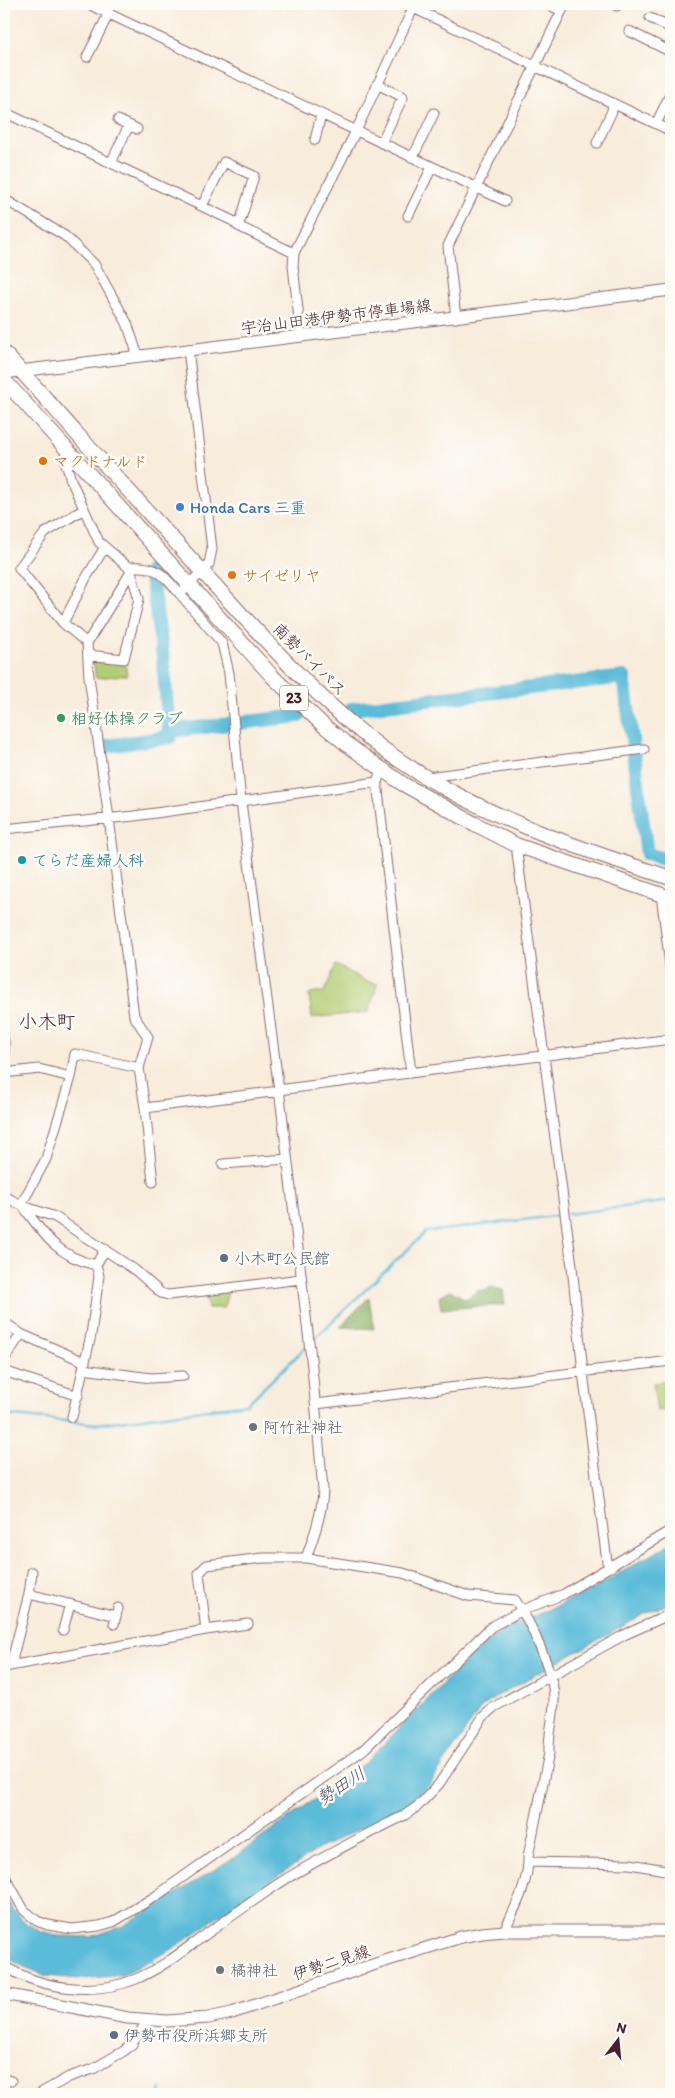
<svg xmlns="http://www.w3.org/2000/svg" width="675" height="2098" font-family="Itim,'Klee One',sans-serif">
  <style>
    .green { fill: #b2ce74; stroke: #7e7650 }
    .forest { fill: #8db166; stroke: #6c6848 }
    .water { fill: #5abcd9; stroke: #526e82 }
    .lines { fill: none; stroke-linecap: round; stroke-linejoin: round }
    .stream { stroke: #5abcd9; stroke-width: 2.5 }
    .river { stroke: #5abcd9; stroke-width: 14 }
    .minor-casing { stroke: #876769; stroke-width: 11 }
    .secondary-casing { stroke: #876769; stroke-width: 13 }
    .trunk-casing { stroke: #876769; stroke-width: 16 }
    .minor { stroke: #fff; stroke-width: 9 }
    .secondary { stroke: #fff; stroke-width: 11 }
    .trunk { stroke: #fff; stroke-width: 14 }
    .food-dot { fill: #e8710a; stroke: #fdfcf7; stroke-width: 2 }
    .shop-dot { fill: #3f7fe0; stroke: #fdfcf7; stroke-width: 2 }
    .leisure-dot { fill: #2e9e5b; stroke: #fdfcf7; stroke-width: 2 }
    .culture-dot { fill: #0f9aa8; stroke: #fdfcf7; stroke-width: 2 }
    .service-dot { fill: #5c6f8a; stroke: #fdfcf7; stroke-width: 2 }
    .worship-dot { fill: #6b7280; stroke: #fdfcf7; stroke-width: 2 }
    .labels { text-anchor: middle; stroke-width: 5; stroke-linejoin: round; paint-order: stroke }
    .shield { fill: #fdfcf7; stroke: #806168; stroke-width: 1 }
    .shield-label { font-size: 15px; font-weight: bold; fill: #4a1f2b }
    .street-label { font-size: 16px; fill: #4a1f2b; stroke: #fdfcf7 }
    .food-label { font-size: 16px; fill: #c56008; stroke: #fdfcf7; text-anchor: start }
    .shop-label { font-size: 16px; fill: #366cbe; stroke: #fdfcf7; text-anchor: start }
    .leisure-label { font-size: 16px; fill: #27864d; stroke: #fdfcf7; text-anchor: start }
    .culture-label { font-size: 16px; fill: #0d838f; stroke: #fdfcf7; text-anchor: start }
    .service-label { font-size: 16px; fill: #4e5e75; stroke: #fdfcf7; text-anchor: start }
    .worship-label { font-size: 16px; fill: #5b616d; stroke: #fdfcf7; text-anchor: start }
    .water-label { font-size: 18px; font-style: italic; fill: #505668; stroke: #fdfcf7 }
    .quarter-label { font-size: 19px; fill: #4a1f2b; stroke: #fdfcf7 }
  </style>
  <rect width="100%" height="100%" fill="#fdfcf7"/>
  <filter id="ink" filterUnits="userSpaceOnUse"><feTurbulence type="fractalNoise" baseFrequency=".02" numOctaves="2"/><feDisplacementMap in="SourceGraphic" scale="10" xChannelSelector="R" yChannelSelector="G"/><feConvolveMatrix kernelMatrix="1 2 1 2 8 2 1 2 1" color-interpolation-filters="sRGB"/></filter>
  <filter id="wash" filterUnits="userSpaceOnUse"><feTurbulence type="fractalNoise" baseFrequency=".0096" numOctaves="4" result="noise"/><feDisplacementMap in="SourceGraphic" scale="20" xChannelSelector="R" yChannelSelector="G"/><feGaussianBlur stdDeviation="1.12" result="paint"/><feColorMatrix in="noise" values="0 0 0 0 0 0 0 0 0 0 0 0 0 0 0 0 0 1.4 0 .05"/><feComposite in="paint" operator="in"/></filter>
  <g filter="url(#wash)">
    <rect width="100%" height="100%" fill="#f8ecdb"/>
    <path class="green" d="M93 659 125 663 127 675 96 678Z
      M336 965 368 982 378 984 368 1012 312 1018 309 994 324 992Z
      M228 1291 224 1308H208L204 1294Z
      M671 1380V1409L657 1411 653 1383Z"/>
    <path class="forest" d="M491 1287 503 1290 505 1305 441 1309 439 1297 450 1290 466 1299 479 1290 485 1291Z
      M369 1297 374 1329 340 1327Z"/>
    <path class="water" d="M671 1543V1603L650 1611 497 1696 480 1709 430 1784 404 1807 320 1848 227 1910 174 1948 122 1975 80 1979 47 1976 20 1965 4 1955V1894L14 1911 26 1923 41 1932 57 1936 91 1937 123 1926 235 1857 366 1762 475 1651 505 1629 588 1592Z"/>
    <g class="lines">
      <path class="stream" d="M568 1214 671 1201
        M311 1342 426 1232 562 1215
        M4 1415 97 1424 247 1404 307 1346
        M151 1956 154 1964
        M160 2094 161 2089"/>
      <path class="river" d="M150 571 163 657 169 731
        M351 709 624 677 647 854 671 861
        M106 746 170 737 169 731 299 716"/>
    </g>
  </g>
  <g filter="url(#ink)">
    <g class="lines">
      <defs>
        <path id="minor" d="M88 4 505 201
          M405 4 671 131
          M546 4 562 11
          M613 4 617 6
          M650 18 671 28
          M629 31 671 52
          M87 57 109 13
          M377 84 403 97 381 143
          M4 112 233 221 238 226 294 253
          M118 120 137 129
          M656 124 671 93
          M315 140 321 115
          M597 143 612 111 613 103
          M411 157 416 151 434 113
          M111 163 129 125
          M4 199 65 236 94 264 127 323 138 356
          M202 206 224 162 254 176 241 219 237 225
          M408 216 432 167
          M456 318 448 246 565 4
          M301 336 293 266 294 253 356 131 415 4
          M188 349 212 549 209 564 180 594 222 643 229 673 241 802 282 1113 312 1367 323 1490C322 1514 314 1536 306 1558
          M64 457 71 480 99 542 128 567 131 572 87 643 89 677 109 818 134 1016 148 1037 139 1068 145 1108 279 1091
          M128 567C157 565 163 574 180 594
          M63 623 19 568 45 533 84 509
          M87 643 63 623 86 578 105 547
          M88 655 124 659 139 599 131 572
          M381 770 377 782 411 1073
          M427 777 644 749
          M4 829 134 816 377 782
          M516 845 572 1266 583 1372 607 1562 611 1567
          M661 894 671 973
          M4 1041V1054
          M4 1073 39 1069 71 1077 75 1054 139 1068
          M278 1090 671 1039
          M145 1108 153 1182
          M223 1164 287 1159
          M4 1196 23 1206 55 1217 135 1270 161 1293 168 1295 204 1291 301 1279
          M21 1205 46 1159 71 1077
          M23 1206C44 1236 59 1257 96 1265
          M4 1322 21 1334 85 1362
          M4 1360 21 1334
          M83 1369 151 1378 183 1376
          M4 1371 78 1396
          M316 1404 671 1361
          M72 1417 91 1335 99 1276 96 1265 105 1249
          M29 1594 116 1616
          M114 1624 118 1608
          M63 1630 70 1604
          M206 1630 199 1573 207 1565 263 1558H306L403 1573 468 1596 515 1600C530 1620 555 1675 554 1700 554 1718 548 1735 549 1753L528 1857C529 1883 515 1908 504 1931
          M13 1665V1656L29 1594 32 1572
          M4 1667 206 1630 248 1624
          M528 1862 630 1864 671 1871
          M4 1875 24 1910 37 1921 48 1925 72 1929 99 1926 113 1922 156 1896 363 1750 491 1627 523 1610 564 1594 671 1530
          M4 1966C41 1989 94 1996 136 1979 164 1967 188 1947 212 1930 234 1914 256 1899 278 1884 319 1858 362 1837 405 1815L418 1806 439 1784 483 1717 494 1707 624 1635 671 1614
          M4 2079 11 2081
          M39 2094 69 2077 93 2069 124 2051 132 2044 148 2020"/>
        <path id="secondary" d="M4 373 671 290
          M4 1994 128 2018 167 2021 208 2018 232 2013 360 1969 461 1937 482 1933 504 1931H671"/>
        <path id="trunk" d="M4 353C29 379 53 407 77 434 131 494 186 554 241 614 286 662 330 710 383 749 470 812 570 846 671 878
          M4 380 272 676 323 725 349 746 403 784 475 824 516 845 671 898"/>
      </defs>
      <use href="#minor" class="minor-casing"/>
      <use href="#secondary" class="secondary-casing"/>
      <use href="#trunk" class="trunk-casing"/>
      <use href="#minor" class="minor"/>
      <use href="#secondary" class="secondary"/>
      <use href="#trunk" class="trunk"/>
    </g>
  </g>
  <g class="food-dot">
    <circle cx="43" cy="461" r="5"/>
    <circle cx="232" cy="575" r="5"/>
  </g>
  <circle class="shop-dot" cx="180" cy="507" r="5"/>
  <circle class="leisure-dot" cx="61" cy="718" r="5"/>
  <circle class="culture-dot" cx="22" cy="860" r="5"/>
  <g class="service-dot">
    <circle cx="224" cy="1258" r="5"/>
    <circle cx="114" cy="2035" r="5"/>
  </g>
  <g class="worship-dot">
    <circle cx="253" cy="1427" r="5"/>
    <circle cx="220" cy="1970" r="5"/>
  </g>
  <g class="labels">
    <rect class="shield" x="280" y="685.5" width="28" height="25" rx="4"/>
    <g class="shield-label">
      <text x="294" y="703">23</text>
    </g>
    <g class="street-label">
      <text transform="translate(336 316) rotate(-7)" y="6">宇治山田港伊勢市停車場線</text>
      <text transform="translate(310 659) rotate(45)" y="6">南勢バイパス</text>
      <text transform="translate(331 1962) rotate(-18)" y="6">伊勢二見線</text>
    </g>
    <g class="food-label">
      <text x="53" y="467">マクドナルド</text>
      <text x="242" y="581">サイゼリヤ</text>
    </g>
    <g class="shop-label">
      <text x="190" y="513">Honda Cars 三重</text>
    </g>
    <g class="leisure-label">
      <text x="71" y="724">相好体操クラブ</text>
    </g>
    <g class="culture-label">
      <text x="32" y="866">てらだ産婦人科</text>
    </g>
    <g class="service-label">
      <text x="234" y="1264">小木町公民館</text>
      <text x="124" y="2041">伊勢市役所浜郷支所</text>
    </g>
    <g class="worship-label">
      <text x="263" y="1433">阿竹社神社</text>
      <text x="230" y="1976">橘神社</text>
    </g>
    <g class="water-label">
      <text transform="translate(341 1786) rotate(-33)" y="6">勢田川</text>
    </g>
    <g class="quarter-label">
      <text x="47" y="1028">小木町</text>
    </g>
  </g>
  <rect width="675" height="2098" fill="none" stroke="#fdfcf7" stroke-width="20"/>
  <g transform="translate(618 2040) rotate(16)" stroke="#fdfcf7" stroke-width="4" paint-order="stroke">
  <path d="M0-4L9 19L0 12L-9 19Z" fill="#4a1f2b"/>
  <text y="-8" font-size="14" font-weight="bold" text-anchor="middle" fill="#4a1f2b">N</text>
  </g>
</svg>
